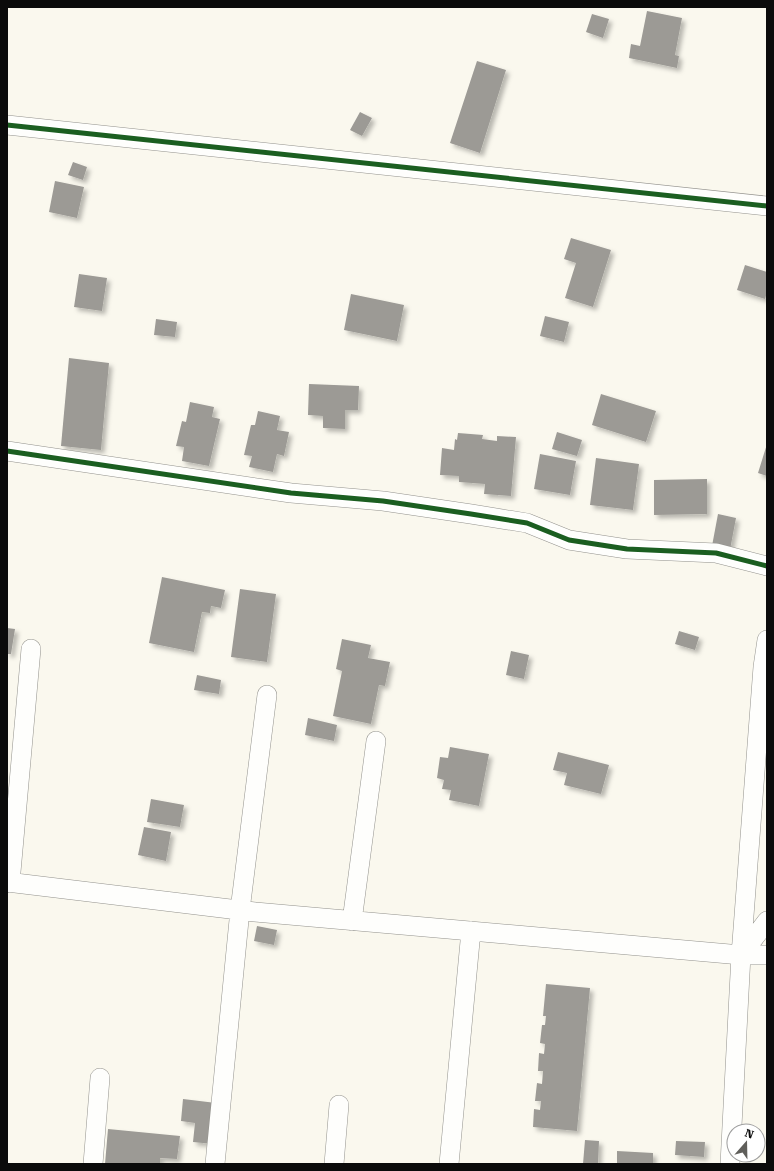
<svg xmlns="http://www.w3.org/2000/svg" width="774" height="1171" font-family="'Roboto Serif',serif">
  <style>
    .building { fill: #9c9a95; filter: url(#shadow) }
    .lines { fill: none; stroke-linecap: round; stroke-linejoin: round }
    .minor-casing { stroke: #93928d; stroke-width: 20 }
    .minor { stroke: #fefefc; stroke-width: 19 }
    .cycleway-casing { stroke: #fff; stroke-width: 8 }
    .cycleway { stroke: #1b5e20; stroke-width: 5 }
  </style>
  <defs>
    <filter id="shadow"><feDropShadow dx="3.5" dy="3.5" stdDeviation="2" flood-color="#0004"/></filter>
  </defs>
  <rect width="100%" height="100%" fill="#faf8ee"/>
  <path class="building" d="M647 11 682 18 675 55 679 56 677 68 629 58 631 44 640 46Z
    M592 14 609 19 603 38 586 32Z
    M477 61 506 70 480 153 450 143Z
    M360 112 372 118 362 136 350 130Z
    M73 162 87 167 83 180 68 175Z
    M55 181 84 187 77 218 49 212Z
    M571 238 611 250 593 307 565 298 576 263 564 259Z
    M745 265 767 272V292L765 299 737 290Z
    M79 274 107 278 102 311 74 307Z
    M351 294 404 305 397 341 344 330Z
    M545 316 569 322 564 342 540 336Z
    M156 319 177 322 175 337 154 335Z
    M69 358 109 363 101 450 61 446Z
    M309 384 359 386 358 410H345V429L323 428V416L308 415Z
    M601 394 656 411 646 442 592 425Z
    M190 402 214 407 212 417 220 419 209 466 182 461 184 447 176 446 182 421 186 422Z
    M258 411 280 416 277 430 289 432 284 456 277 454 273 472 249 467 252 456 244 455 251 425H255Z
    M557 432 582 440 577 456 552 449Z
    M458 433 483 435 482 439 497 441V436L516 437 511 496 484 494 485 484 459 482V476L440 475 442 448 454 450 455 439 457 440Z
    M767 444V476L758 473Z
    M540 454 576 461 570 495 534 489Z
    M596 458 639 464 633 510 590 505Z
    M707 479V514L654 515V480Z
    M718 514 736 518 730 550 712 546Z
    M162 577 225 590 221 608 211 606 210 613 202 612 194 652 149 643Z
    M240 589 276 594 267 662 231 657Z
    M7 628 15 629 11 654H7Z
    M679 631 699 637 695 650 675 644Z
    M342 639 371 645 368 658 390 662 385 686 379 685 371 724 333 716 342 671 336 669Z
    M511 651 529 655 524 679 506 675Z
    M197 675 221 680 219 694 194 690Z
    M308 718 337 725 334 741 305 735Z
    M450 747 489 754 479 806 449 800 451 790 442 789 444 780 437 778 440 757 448 758Z
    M558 752 609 765 601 794 564 785 567 773 553 770Z
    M151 799 184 805 180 827 147 822Z
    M144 827 171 832 166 861 138 855Z
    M257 926 277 930 274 945 254 941Z
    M546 984 590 988 577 1131 533 1127 534 1109 540 1110 541 1101H535L537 1083 542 1084 543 1071H538L539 1053 544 1054 545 1044 540 1043 542 1025H545L546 1016H543Z
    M183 1099 216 1103 213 1144 193 1142 195 1123 181 1121Z
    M108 1129 180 1136 177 1159 160 1158V1164H105Z
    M585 1140 599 1141 598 1164H583Z
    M676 1141 705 1142 704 1157 675 1155Z
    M617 1151 653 1153V1164H617Z"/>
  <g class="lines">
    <defs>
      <path id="minor" d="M7 125 767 206
        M7 451 291 493 383 501 471 514 527 523 569 540 627 549 716 553 767 566
        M7 882 255 912 741 955H767
        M10 883 31 649
        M352 921 376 741
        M741 955 767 921
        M93 1164 100 1078
        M215 1164 240 910 267 695
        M334 1164 339 1105
        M449 1164 471 931
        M730 1164 741 955 763 667 767 640"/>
    </defs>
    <use href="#minor" class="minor-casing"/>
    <use href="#minor" class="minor"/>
    <defs>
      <path id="cycleway" d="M7 125 767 206
        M7 451 291 493 383 501 471 514 527 523 569 540 627 549 716 553 767 566"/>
    </defs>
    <use href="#cycleway" class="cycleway-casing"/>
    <use href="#cycleway" class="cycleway"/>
  </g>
  <rect width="774" height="1171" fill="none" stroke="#0b0b0b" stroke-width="16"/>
  <g transform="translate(746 1143) rotate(20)"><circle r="19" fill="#ffffff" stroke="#9d9d9d"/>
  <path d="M0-3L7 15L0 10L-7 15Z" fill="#5f5e5a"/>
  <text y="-6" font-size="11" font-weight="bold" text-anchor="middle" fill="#0b0b0b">N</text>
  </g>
</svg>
